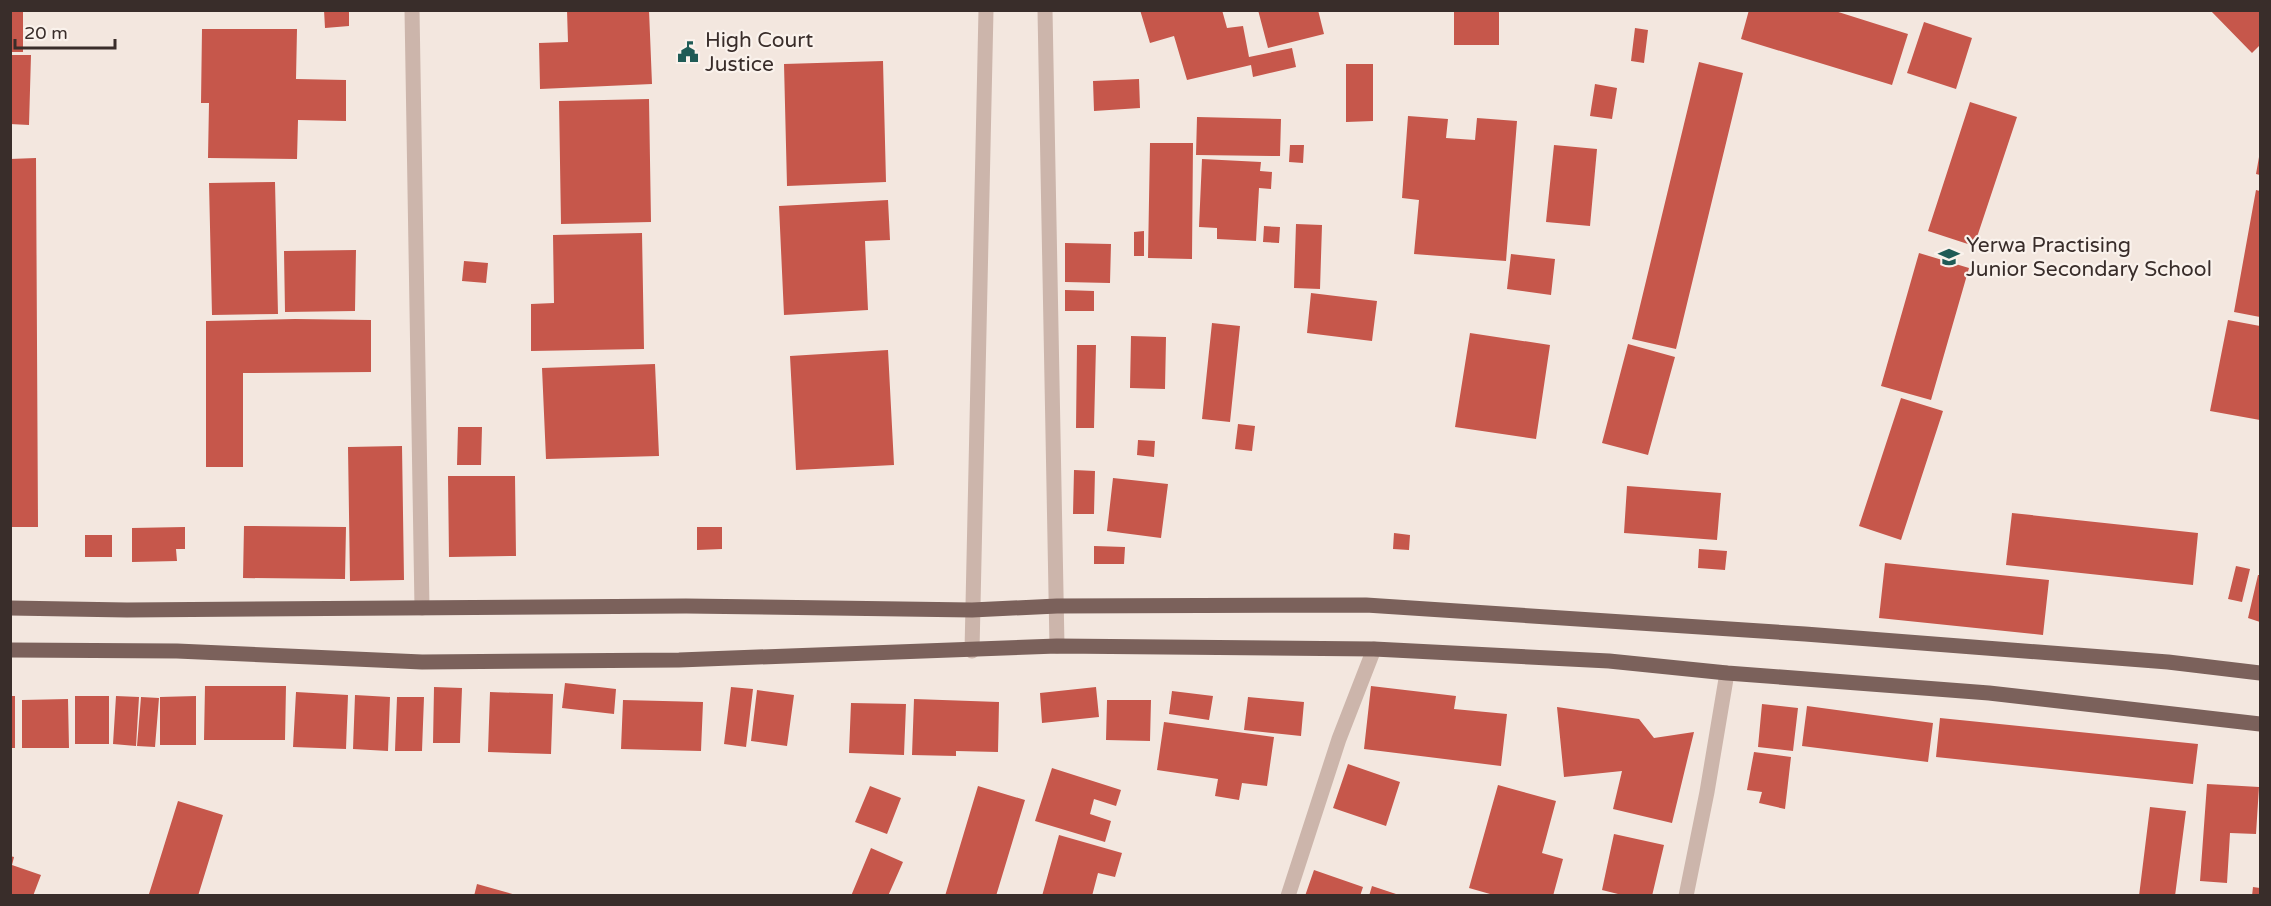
<svg xmlns="http://www.w3.org/2000/svg" width="2271" height="906" font-family="'Varela Round',sans-serif">
  <style>
    .building { fill: #c6574b }
    .lines { fill: none; stroke-linecap: round; stroke-linejoin: round }
    .minor { stroke: #ccb5ab; stroke-width: 15 }
    .major { stroke: #7b615b; stroke-width: 15 }
    .labels { text-anchor: middle; stroke-width: 4.5; stroke-linejoin: round; paint-order: stroke }
    .poi-label { font-size: 21px; fill: #392d2a; stroke: #faf2ec; text-anchor: start }
  </style>
  <rect width="100%" height="100%" fill="#f3e7df"/>
  <path class="building" d="M10 10H23V52H10Z
    M324 10H349V26L325 28Z
    M567 10H649L652 84 540 89 539 43 568 42Z
    M1140 10H1222L1227 28 1243 26 1249 57 1292 48 1296 67 1253 77 1251 65 1187 80 1174 36 1150 43Z
    M1258 10H1318L1324 34 1268 48Z
    M1454 10H1499V45H1454Z
    M1749 10H1832L1908 34 1892 85 1741 39Z
    M2210 10H2260V45L2252 53Z
    M1924 22 1972 38 1956 89 1907 73Z
    M1635 28 1648 30 1644 63 1631 61Z
    M202 29H297L296 79 346 80V121L298 120 297 159 208 158 209 103H201Z
    M10 55H31L29 125 10 124Z
    M883 61 886 182 787 186 784 64Z
    M1699 62 1743 73 1676 349 1632 339Z
    M1346 64H1373V121L1346 122Z
    M1139 79 1140 108 1094 111 1093 81Z
    M1595 84 1617 88 1612 119 1590 116Z
    M649 99 651 222 561 224 559 101Z
    M1970 102 2017 117 1974 246 1928 231Z
    M1408 116 1448 119 1446 138 1475 140 1477 118 1517 121 1506 261 1414 254 1419 200 1402 198Z
    M1197 117 1281 119 1280 156 1196 155Z
    M1150 143H1193L1192 259 1148 258Z
    M1290 145H1304L1303 163 1289 162Z
    M1554 145 1597 149 1590 226 1546 222Z
    M2259 157H2260V175L2256 174Z
    M36 158 38 527H10V159Z
    M1202 159 1261 162 1260 171 1272 172 1271 189 1259 188 1256 241 1217 239V228L1199 227Z
    M275 182 278 314 212 315 209 183Z
    M2256 190 2260 191V317L2234 312Z
    M888 200 890 240 865 241 868 310 784 315 779 206Z
    M1296 224 1322 225 1320 289 1294 288Z
    M1264 226 1280 227 1279 243 1263 242Z
    M1144 231V256H1134V232Z
    M642 233 644 349 531 351V304L554 303 553 235Z
    M1065 243 1111 244 1110 283 1065 282Z
    M356 250 355 311 285 312 284 251Z
    M1919 253 1969 268 1931 400 1881 386Z
    M1511 254 1555 259 1551 295 1507 289Z
    M464 261 488 263 486 283 462 281Z
    M1065 290 1094 291V311H1065Z
    M1311 293 1377 301 1372 341 1307 333Z
    M295 319 371 320V372L243 373V467H206V321Z
    M2228 320 2260 326V420L2210 411Z
    M1212 323 1240 326 1230 422 1202 419Z
    M1470 333 1550 345 1536 439 1455 427Z
    M1131 336 1166 337 1165 389 1130 388Z
    M1628 344 1675 357 1648 455 1602 443Z
    M1077 345H1096L1094 428H1076Z
    M888 350 894 465 796 470 790 356Z
    M655 364 659 456 546 459 542 368Z
    M1901 398 1943 411 1901 540 1859 526Z
    M1238 424 1255 426 1252 451 1235 449Z
    M458 427H482L481 465H457Z
    M1138 440 1155 441 1154 457 1137 455Z
    M402 446 404 580 350 581 348 447Z
    M1074 470 1095 471 1094 514H1073Z
    M448 476H515L516 556 449 557Z
    M1113 478 1168 484 1161 538 1107 531Z
    M1627 486 1721 493 1717 540 1624 533Z
    M2012 513 2198 533 2193 585 2006 565Z
    M244 526 346 527 345 579 243 578Z
    M185 527V549H176L177 561 132 562V528Z
    M697 527H722V549L697 550Z
    M1394 533 1410 535 1409 550 1393 549Z
    M85 535H112V557H85Z
    M1094 546 1125 547 1124 564H1094Z
    M1699 549 1727 551 1725 570 1698 568Z
    M1885 563 2049 580 2043 635 1879 618Z
    M2236 566 2250 569 2242 602 2228 599Z
    M2258 575H2260V622L2248 618Z
    M565 683 616 689 614 714 562 708Z
    M205 686H286L285 740H204Z
    M1371 686 1456 696 1454 709 1507 714 1501 766 1364 749Z
    M434 687 462 688 460 743H433Z
    M731 687 753 689 746 747 724 744Z
    M1096 687 1099 717 1042 723 1040 693Z
    M757 690 794 695 787 746 751 741Z
    M1172 691 1213 696 1209 720 1169 714Z
    M296 692 348 695 346 749 293 747Z
    M490 692 553 694 551 754 488 752Z
    M355 695 390 697 388 751 353 749Z
    M10 696H15V748H10Z
    M75 696H109V744H75Z
    M116 696 139 697 136 746 113 744Z
    M196 696V745H160V697Z
    M141 697 159 698 155 747 137 746Z
    M397 697H424L422 751H395Z
    M1248 697 1304 702 1301 736 1244 730Z
    M68 699 69 748H22V700Z
    M914 699 999 702 998 752 956 751V756L912 755Z
    M623 700 703 702 701 751 621 749Z
    M1107 700H1151L1150 741 1106 740Z
    M851 703 906 704 904 755 849 753Z
    M1762 704 1798 708 1793 751 1758 747Z
    M1807 706 1933 723 1928 762 1802 746Z
    M1557 707 1639 719 1654 738 1694 732 1672 823 1613 809 1622 771 1564 777Z
    M1940 718 2198 744 2193 784 1936 757Z
    M1164 722 1274 737 1267 786 1242 783 1239 800 1215 796 1218 779 1157 770Z
    M1754 752 1791 757 1785 809 1759 803 1762 792 1747 790Z
    M1348 764 1400 782 1386 826 1333 808Z
    M1052 768 1121 790 1116 806 1094 799 1090 814 1111 821 1105 842 1035 821Z
    M2207 784 2259 787 2256 834 2230 833 2227 883 2200 881Z
    M1498 785 1556 801 1542 853 1563 859 1553 896H1497L1469 888Z
    M870 786 901 798 887 834 855 822Z
    M978 786 1025 800 996 896H945Z
    M178 801 223 815 198 896H154L149 894Z
    M2150 807 2186 811 2175 896H2139Z
    M1614 834 1664 845 1652 896H1626L1602 890Z
    M1059 835 1122 853 1115 877 1098 873 1092 896H1042Z
    M871 848 903 862 888 896H851Z
    M10 856 14 857 12 865 41 875 33 896 10 894Z
    M1314 870 1363 887 1360 896H1305Z
    M477 884 516 895V896H474Z
    M1372 886 1399 895V896H1369Z
    M2253 887 2260 888V896H2252Z"/>
  <g class="lines">
    <path class="minor" d="M412 10 422 608
      M1045 10 1057 646
      M972 651 986 10
      M1288 896 1339 739 1374 649
      M1686 896 1707 792 1727 673"/>
    <path class="major" d="M10 608 127 610 686 606 972 610 1057 606 1366 605 1805 634 2168 662 2260 673
      M10 650 177 651 422 662 679 660 1057 646 1374 649 1609 661 1727 673 1989 693 2260 724"/>
  </g>
  <defs>
    <symbol id="civic-bare" viewBox="-9 -9 18 18"><path d="M-.6-6.5H3V-4.5H.6V-3L4-1V1h2V6H-6V1h2V-1L-.6-3ZM-1.2 2.5V6h2.4V2.5Z" fill="#1f5b56" stroke="#faf2ec" stroke-width="2.5" paint-order="stroke"/></symbol>
    <symbol id="school-bare" viewBox="-9 -9 18 18"><path d="M0-5L7-2L0 1L-7-2ZM-4 1L0 2.5L4 1V4Q0 6-4 4Z" fill="#1f5b56" stroke="#faf2ec" stroke-width="2.5" paint-order="stroke"/></symbol>
  </defs>
  <g fill-rule="evenodd">
    <use href="#civic-bare" x="673" y="37" width="30" height="30"/>
    <use href="#school-bare" x="1934" y="242" width="30" height="30"/>
  </g>
  <g class="labels">
    <g class="poi-label">
      <text x="705" y="47">High Court<tspan x="705" dy="24">Justice</tspan></text>
      <text x="1966" y="252">Yerwa Practising<tspan x="1966" dy="24">Junior Secondary School</tspan></text>
    </g>
  </g>
  <rect width="2271" height="906" fill="none" stroke="#392d2a" stroke-width="24"/>
  <path d="M15 39v9h100v-9" fill="none" stroke="#392d2a" stroke-width="3"/>
  <text x="24" y="39" font-size="18" fill="#392d2a" stroke="#faf2ec" stroke-width="4.5" paint-order="stroke">20 m</text>
</svg>
